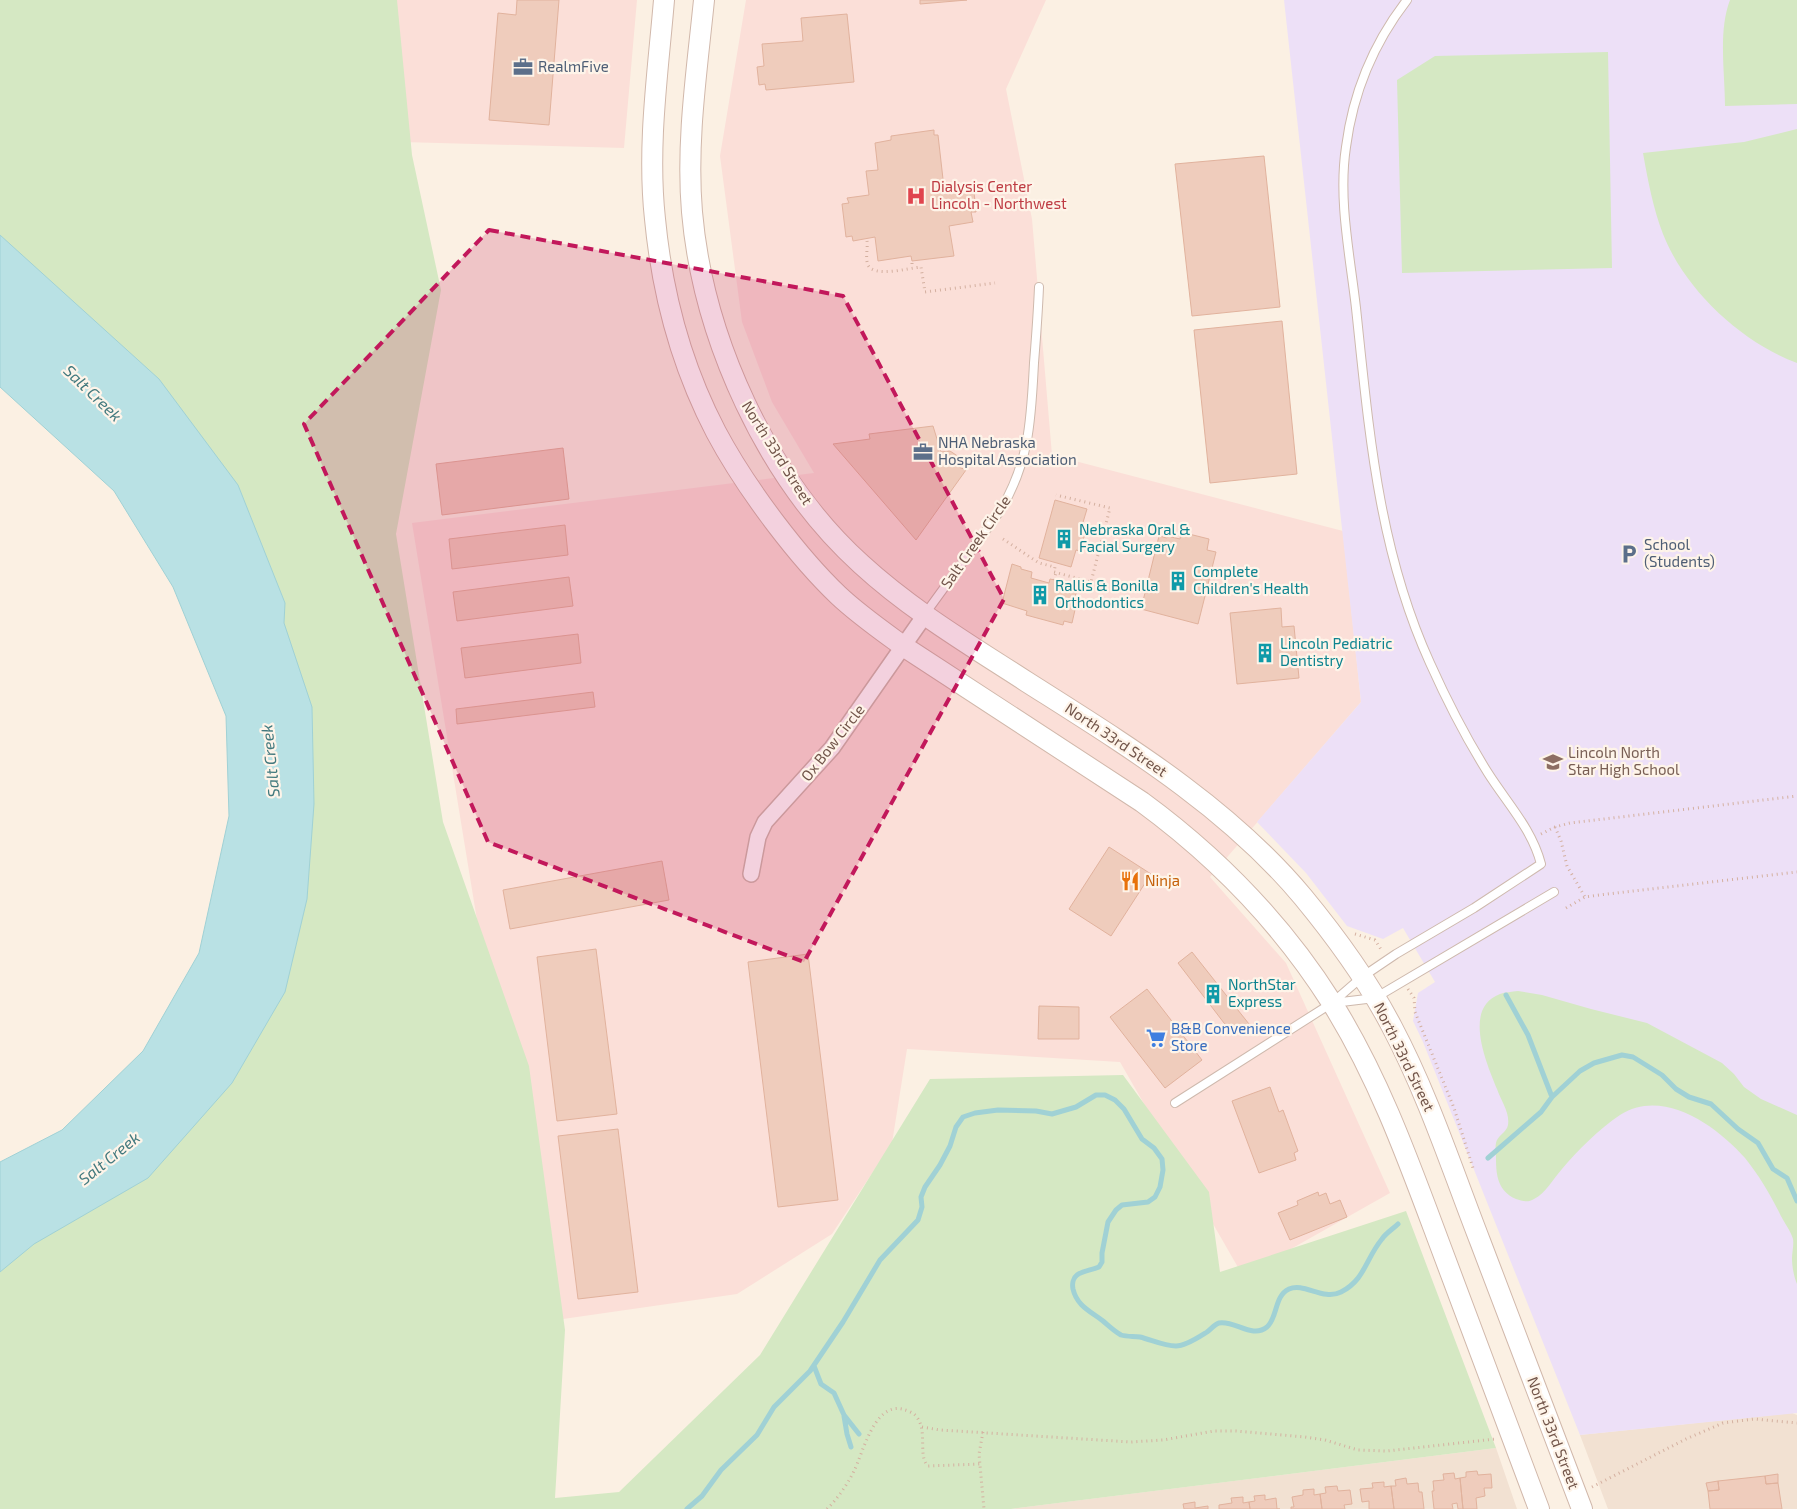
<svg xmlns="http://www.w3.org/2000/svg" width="1797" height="1509" font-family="'Exo 2',sans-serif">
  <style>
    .residential { fill: #f2e1d2 }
    .commercial { fill: #fbdfd8 }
    .education { fill: #ede0f7 }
    .green { fill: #d5e8c3 }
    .water { fill: #b9e1e4; stroke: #a0d1d5 }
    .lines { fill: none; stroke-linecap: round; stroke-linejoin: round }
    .stream { stroke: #a0d1d5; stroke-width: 5 }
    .building { fill: #efccbc; stroke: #e1b29d }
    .service-casing { stroke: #ceb9ad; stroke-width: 10 }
    .minor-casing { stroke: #ceb9ad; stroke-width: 18 }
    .secondary-casing { stroke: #d1b8ab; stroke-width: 22 }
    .path { stroke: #d4b0a0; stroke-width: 3; stroke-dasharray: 1 4; stroke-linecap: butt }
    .service { stroke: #fff; stroke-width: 8 }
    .minor { stroke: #fff; stroke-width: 15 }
    .secondary { stroke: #fff; stroke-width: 20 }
    .marked { fill: #c2185b; fill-opacity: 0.2; stroke: #c2185b; stroke-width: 4; stroke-dasharray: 10 6; stroke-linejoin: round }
    .labels { text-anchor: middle; stroke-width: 4.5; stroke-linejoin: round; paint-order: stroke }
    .service-label { font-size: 15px; fill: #4e5e75; stroke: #fef4e9; text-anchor: start }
    .health-label { font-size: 15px; fill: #be3a42; stroke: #fef4e9; text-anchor: start }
    .street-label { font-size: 15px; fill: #72554a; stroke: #fef4e9 }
    .culture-label { font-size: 15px; fill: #0d838f; stroke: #fef4e9; text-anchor: start }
    .education-label { font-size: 15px; fill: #785e54; stroke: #fef4e9; text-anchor: start }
    .food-label { font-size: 15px; fill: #c56008; stroke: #fef4e9; text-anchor: start }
    .shop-label { font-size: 15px; fill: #366cbe; stroke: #fef4e9; text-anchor: start }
    .water-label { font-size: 16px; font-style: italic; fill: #42797e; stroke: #fef4e9 }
  </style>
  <rect width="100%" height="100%" fill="#fbf0e3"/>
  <path class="residential" d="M1792 1413 1797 1415V1509H1608L1580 1435Z
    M1496 1448 1517 1509H1011Z"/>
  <path class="commercial" d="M346 0H637L624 148 367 141Z
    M746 0H1046L1006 89 1032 219 1052 455 1343 531 1361 702 1210 877 1286 963 1390 1193 1243 1276 1120 1062 907 1049 892 1143 832 1234 737 1294 556 1320 477 920 412 523 814 473 772 402 742 322 720 156Z"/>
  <path class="education" d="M1284 0H1797V1413L1580 1435 1423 1042 1413 1021 1418 993 1435 982 1403 928 1383 939 1347 926 1306 873 1257 822 1361 702Z"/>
  <path class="green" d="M0 0H397L412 155 441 290 396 534 443 822 529 1066 565 1330 555 1498 619 1492 760 1355 930 1079 1123 1075 1209 1192 1220 1272 1406 1211 1496 1448 1011 1509H0V1207L99 1143 246 934 220 597 0 325Z
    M1730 0H1797V104L1725 106C1725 73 1718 31 1730 0Z
    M1608 52 1612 268 1402 273 1397 80 1435 56Z
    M1797 129V363C1741 342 1685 290 1663 234 1653 208 1648 181 1643 153L1744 142Z
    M1518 991 1542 995 1591 1009 1647 1023 1722 1063 1734 1074 1744 1087 1761 1099 1797 1115V1284C1794 1277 1792 1267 1792 1258 1792 1253 1794 1245 1793 1239 1791 1231 1783 1221 1779 1212 1770 1194 1758 1174 1745 1158 1717 1126 1663 1087 1620 1115 1599 1129 1578 1150 1562 1169 1553 1179 1546 1193 1534 1199 1528 1203 1522 1201 1516 1199 1498 1191 1496 1176 1496 1158 1496 1154 1495 1147 1496 1143 1497 1136 1507 1132 1508 1125 1510 1112 1501 1101 1497 1089 1487 1064 1462 1008 1500 994 1505 992 1512 992 1518 991Z"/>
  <path class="water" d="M0 235 159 379 238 485 285 603 284 623 312 707 314 804 307 899 285 992 232 1083 148 1178 34 1244 0 1272V1162L62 1130 143 1051 199 953 229 816 226 716 173 587 114 491 0 387Z"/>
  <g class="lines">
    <path class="stream" d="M1506 995 1528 1035 1552 1097
      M1488 1158 1541 1112 1552 1097 1580 1071 1594 1063 1622 1055 1633 1057 1662 1075 1676 1089 1689 1097 1711 1104 1738 1129 1758 1143 1773 1169 1787 1178 1797 1201
      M814 1366 821 1384 834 1393 844 1415 859 1434
      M844 1416 847 1434 851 1447
      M687 1509 702 1496 721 1470 757 1435 774 1407 810 1371 843 1322 880 1260 918 1220 922 1207 921 1197 925 1187 940 1165 950 1146 956 1127 963 1117 975 1113 998 1110 1036 1111 1052 1114 1076 1107 1096 1095H1105L1115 1100 1124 1109 1142 1139 1154 1148 1162 1159 1163 1170 1160 1187 1155 1197 1148 1202 1122 1205 1116 1210 1108 1222 1102 1253V1262L1099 1267C1092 1270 1082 1271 1077 1275 1073 1278 1072 1284 1073 1289 1077 1306 1090 1311 1103 1321 1109 1326 1114 1331 1121 1335 1127 1337 1134 1336 1140 1337 1152 1340 1164 1346 1176 1346 1186 1346 1199 1337 1207 1332 1211 1329 1215 1324 1219 1323 1235 1320 1252 1339 1267 1327 1278 1317 1274 1296 1289 1289 1304 1282 1323 1301 1341 1292 1365 1280 1366 1258 1382 1239 1386 1233 1393 1229 1398 1224"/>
  </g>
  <path class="building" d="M517 0H559L549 125 489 120 498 13 516 15Z
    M920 0H967L920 4Z
    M847 14 854 82 766 90 765 84 759 85 757 67 764 66 762 44 803 41 801 18Z
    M934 130V135H938L944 188 967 185 968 192H974L976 212H971L973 222 949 226 954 256 912 261 911 256 878 261 875 237 853 241 852 236 846 237 842 204 849 203 847 198 869 195 866 171 878 170 875 143 891 140V136Z
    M1264 156 1280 307 1192 316 1175 164Z
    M1282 321 1297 474 1210 483 1194 330Z
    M933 426 941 452 950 451 959 457 954 465 966 470 916 540 833 444 870 439 869 434Z
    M563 448 569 499 442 515 436 464Z
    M1055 500 1087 509 1081 529 1086 530 1080 551 1076 550 1071 567 1039 558Z
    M565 525 568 555 452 569 449 539Z
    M1181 532 1209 539 1207 550 1216 552 1198 624 1141 609 1159 536 1167 538V536L1180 539Z
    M1012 564 1021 567V569L1032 572 1031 578 1049 583 1050 579 1059 581 1058 585 1077 590 1074 600 1077 601 1072 623 1064 621 1063 625 1026 615 1027 611 1002 603Z
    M569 577 573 606 457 621 453 592Z
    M1281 608 1282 627 1294 626 1299 678 1237 684 1230 613Z
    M578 634 581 663 465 678 461 648Z
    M593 692 595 707 457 724 456 709Z
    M1109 847 1151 874 1111 936 1069 909Z
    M662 861 669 900 510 929 503 890Z
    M596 949 617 1114 557 1121 537 957Z
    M1192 952 1249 1024 1234 1036 1178 963Z
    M808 954 838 1200 778 1207 748 962Z
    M1147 989 1202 1060 1165 1088 1110 1017Z
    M1039 1006 1079 1007V1039H1038Z
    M1270 1087 1279 1112 1283 1110 1298 1151 1294 1153 1296 1160 1259 1173 1232 1101Z
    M618 1129 638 1292 578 1299 558 1136Z
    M1318 1192 1319 1196 1326 1193 1330 1204 1340 1200 1347 1217 1290 1240 1278 1213 1298 1205 1297 1201Z
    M1477 1471 1478 1475 1491 1474 1492 1488H1484L1485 1496 1476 1498 1477 1509H1463L1460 1478 1466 1477V1472Z
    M1454 1473 1455 1479 1460 1478 1463 1509H1458L1457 1503 1452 1504 1453 1509H1434L1432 1491H1434L1433 1481 1444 1480 1443 1474Z
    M1778 1474V1483L1766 1484 1765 1476Z
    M1765 1476 1766 1484 1778 1483 1782 1509H1710L1708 1491 1719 1490 1718 1481Z
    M1406 1478 1407 1484 1418 1483 1419 1492H1422L1424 1509H1394L1391 1486H1396L1395 1480Z
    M1718 1481 1719 1490 1708 1491 1706 1483Z
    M1384 1482V1487L1391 1486 1394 1509H1369V1501L1362 1502 1360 1489 1373 1488 1372 1483Z
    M1337 1486 1338 1491 1350 1490 1352 1504 1344 1505 1345 1509H1322L1320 1494 1326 1493 1325 1487Z
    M1314 1489V1495L1320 1494 1322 1509H1291V1507H1294L1292 1497 1303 1495V1490Z
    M1265 1495V1500L1276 1498 1277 1509H1280H1250L1249 1502 1255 1501 1254 1496Z
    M1243 1497V1503L1249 1502 1250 1509H1219V1505L1232 1503 1231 1498Z
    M1195 1502V1508L1208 1506V1509H1184L1183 1504Z"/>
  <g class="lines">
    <defs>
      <path id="service" d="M925 614 1000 511C1030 461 1031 419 1034 363 1036 338 1038 312 1039 287
        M1333 1003 1375 998 1554 892
        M1175 1103 1332 1003 1362 977 1396 954 1474 908 1541 864C1532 829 1507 803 1488 773 1466 738 1447 701 1430 663 1378 549 1369 430 1356 308 1350 255 1338 200 1346 147 1353 93 1373 44 1407 0"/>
      <path id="minor" d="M751 874 758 837 765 822 832 748 925 615"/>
      <path id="secondary" d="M664 0C658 72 647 146 655 219 662 292 682 367 716 432 733 464 754 495 776 524 795 549 815 573 838 595 858 614 881 630 903 646L1142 802C1217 857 1282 924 1332 1003 1379 1078 1409 1162 1440 1245 1473 1333 1506 1421 1539 1509
        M704 0C697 70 686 142 692 212 703 338 767 479 861 564 911 610 970 645 1027 682 1126 745 1227 806 1303 897 1336 937 1368 981 1392 1027 1428 1095 1452 1169 1480 1241 1514 1330 1548 1420 1582 1509"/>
    </defs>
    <use href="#service" class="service-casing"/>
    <use href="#minor" class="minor-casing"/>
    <use href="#secondary" class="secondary-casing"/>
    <path class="path" d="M867 241C868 249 865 258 868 265 874 278 909 268 921 267L925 292 995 283
      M912 263V268
      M1003 539 1039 563 1055 567 1054 572 1091 582 1110 508 1056 495
      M1082 547 1099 551
      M1054 580 1056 573
      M1555 827 1561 841 1567 866 1585 897
      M1541 834 1555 827 1570 823 1797 796
      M1566 908 1585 897 1599 895 1797 872
      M1355 934 1375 940 1382 951
      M1408 989 1414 998 1415 1012 1454 1108 1473 1168
      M922 1427 940 1430 1131 1442 1163 1440 1214 1431H1236L1305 1437 1325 1440 1358 1450 1387 1451 1495 1439
      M983 1432 979 1454 984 1509
      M1592 1487 1686 1439 1723 1423 1754 1419 1797 1423
      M827 1509C838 1498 847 1485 854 1471 863 1453 874 1403 902 1409 906 1410 912 1412 915 1415 929 1429 917 1455 928 1466L980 1464"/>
    <use href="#service" class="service"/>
    <use href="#minor" class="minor"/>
    <use href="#secondary" class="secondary"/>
  </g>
  <path class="marked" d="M489 230 843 296 1004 599 804 962 488 842 304 424Z"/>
  <defs>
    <symbol id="office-bare" viewBox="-9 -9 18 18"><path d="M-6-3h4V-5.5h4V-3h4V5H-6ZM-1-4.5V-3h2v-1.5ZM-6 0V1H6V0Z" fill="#5c6f8a" stroke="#fef4e9" stroke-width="2.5" paint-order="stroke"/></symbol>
    <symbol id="hospital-bare" viewBox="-9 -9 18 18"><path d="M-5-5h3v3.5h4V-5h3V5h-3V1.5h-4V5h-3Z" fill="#e0444e" stroke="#fef4e9" stroke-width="2.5" paint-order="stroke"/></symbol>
    <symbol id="building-bare" viewBox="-9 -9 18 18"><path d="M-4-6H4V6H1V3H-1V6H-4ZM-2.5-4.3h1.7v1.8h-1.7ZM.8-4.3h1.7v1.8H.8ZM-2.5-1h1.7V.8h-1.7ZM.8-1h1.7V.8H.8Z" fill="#0f9aa8" stroke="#fef4e9" stroke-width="2.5" paint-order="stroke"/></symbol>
    <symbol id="parking-bare" viewBox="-9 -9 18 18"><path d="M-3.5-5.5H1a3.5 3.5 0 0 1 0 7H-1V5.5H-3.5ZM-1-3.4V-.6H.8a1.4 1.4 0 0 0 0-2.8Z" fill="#5c6f8a" stroke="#fef4e9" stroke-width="2.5" paint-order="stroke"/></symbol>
    <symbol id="school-bare" viewBox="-9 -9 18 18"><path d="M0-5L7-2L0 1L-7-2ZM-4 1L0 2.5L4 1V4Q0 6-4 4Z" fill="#8d6e63" stroke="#fef4e9" stroke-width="2.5" paint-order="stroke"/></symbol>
    <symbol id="restaurant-bare" viewBox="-9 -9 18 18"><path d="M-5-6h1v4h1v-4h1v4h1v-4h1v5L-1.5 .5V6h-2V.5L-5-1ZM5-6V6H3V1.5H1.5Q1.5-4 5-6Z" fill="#e8710a" stroke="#fef4e9" stroke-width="2.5" paint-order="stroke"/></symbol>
    <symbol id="supermarket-bare" viewBox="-9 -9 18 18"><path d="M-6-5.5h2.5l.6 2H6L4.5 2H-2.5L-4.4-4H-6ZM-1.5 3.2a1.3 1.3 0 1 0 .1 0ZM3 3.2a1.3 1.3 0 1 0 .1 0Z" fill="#3f7fe0" stroke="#fef4e9" stroke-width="2.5" paint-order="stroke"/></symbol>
  </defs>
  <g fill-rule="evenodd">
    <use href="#office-bare" x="509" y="53" width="28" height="28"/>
    <use href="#hospital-bare" x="902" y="182" width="28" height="28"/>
    <use href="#office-bare" x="909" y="438" width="28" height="28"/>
    <use href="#building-bare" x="1050" y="525" width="28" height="28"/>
    <use href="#parking-bare" x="1615" y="540" width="28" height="28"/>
    <use href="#building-bare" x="1164" y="567" width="28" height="28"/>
    <use href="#building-bare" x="1026" y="581" width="28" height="28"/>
    <use href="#building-bare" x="1251" y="639" width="28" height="28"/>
    <use href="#school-bare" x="1539" y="748" width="28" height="28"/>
    <use href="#restaurant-bare" x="1116" y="867" width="28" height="28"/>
    <use href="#building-bare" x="1199" y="980" width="28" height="28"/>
    <use href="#supermarket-bare" x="1142" y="1024" width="28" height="28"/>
  </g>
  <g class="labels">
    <g class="service-label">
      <text x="538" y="72">RealmFive</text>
      <text x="938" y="448">NHA Nebraska<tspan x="938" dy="17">Hospital Association</tspan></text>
      <text x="1644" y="550">School<tspan x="1644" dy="17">(Students)</tspan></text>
    </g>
    <g class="health-label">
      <text x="931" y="192">Dialysis Center<tspan x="931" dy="17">Lincoln - Northwest</tspan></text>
    </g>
    <g class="street-label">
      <text transform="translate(777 453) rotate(58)" y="5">North 33rd Street</text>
      <text transform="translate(976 542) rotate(-55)" y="5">Salt Creek Circle</text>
      <text transform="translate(1116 740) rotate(34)" y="5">North 33rd Street</text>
      <text transform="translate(833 743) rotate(-52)" y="5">Ox Bow Circle</text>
      <text transform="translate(1404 1057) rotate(64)" y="5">North 33rd Street</text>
      <text transform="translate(1553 1433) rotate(69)" y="5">North 33rd Street</text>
    </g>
    <g class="culture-label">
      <text x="1079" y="535">Nebraska Oral &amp;<tspan x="1079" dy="17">Facial Surgery</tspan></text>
      <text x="1193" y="577">Complete<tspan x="1193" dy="17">Children's Health</tspan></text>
      <text x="1055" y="591">Rallis &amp; Bonilla<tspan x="1055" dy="17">Orthodontics</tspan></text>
      <text x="1280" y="649">Lincoln Pediatric<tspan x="1280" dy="17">Dentistry</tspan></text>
      <text x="1228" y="990">NorthStar<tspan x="1228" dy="17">Express</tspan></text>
    </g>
    <g class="education-label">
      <text x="1568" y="758">Lincoln North<tspan x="1568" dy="17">Star High School</tspan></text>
    </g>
    <g class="food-label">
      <text x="1145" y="886">Ninja</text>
    </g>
    <g class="shop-label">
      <text x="1171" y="1034">B&amp;B Convenience<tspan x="1171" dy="17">Store</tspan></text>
    </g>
    <g class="water-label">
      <text transform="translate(93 393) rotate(44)" y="6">Salt Creek</text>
      <text transform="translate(270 761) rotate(-96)" y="6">Salt Creek</text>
      <text transform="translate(109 1158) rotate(-39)" y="6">Salt Creek</text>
    </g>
  </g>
</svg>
